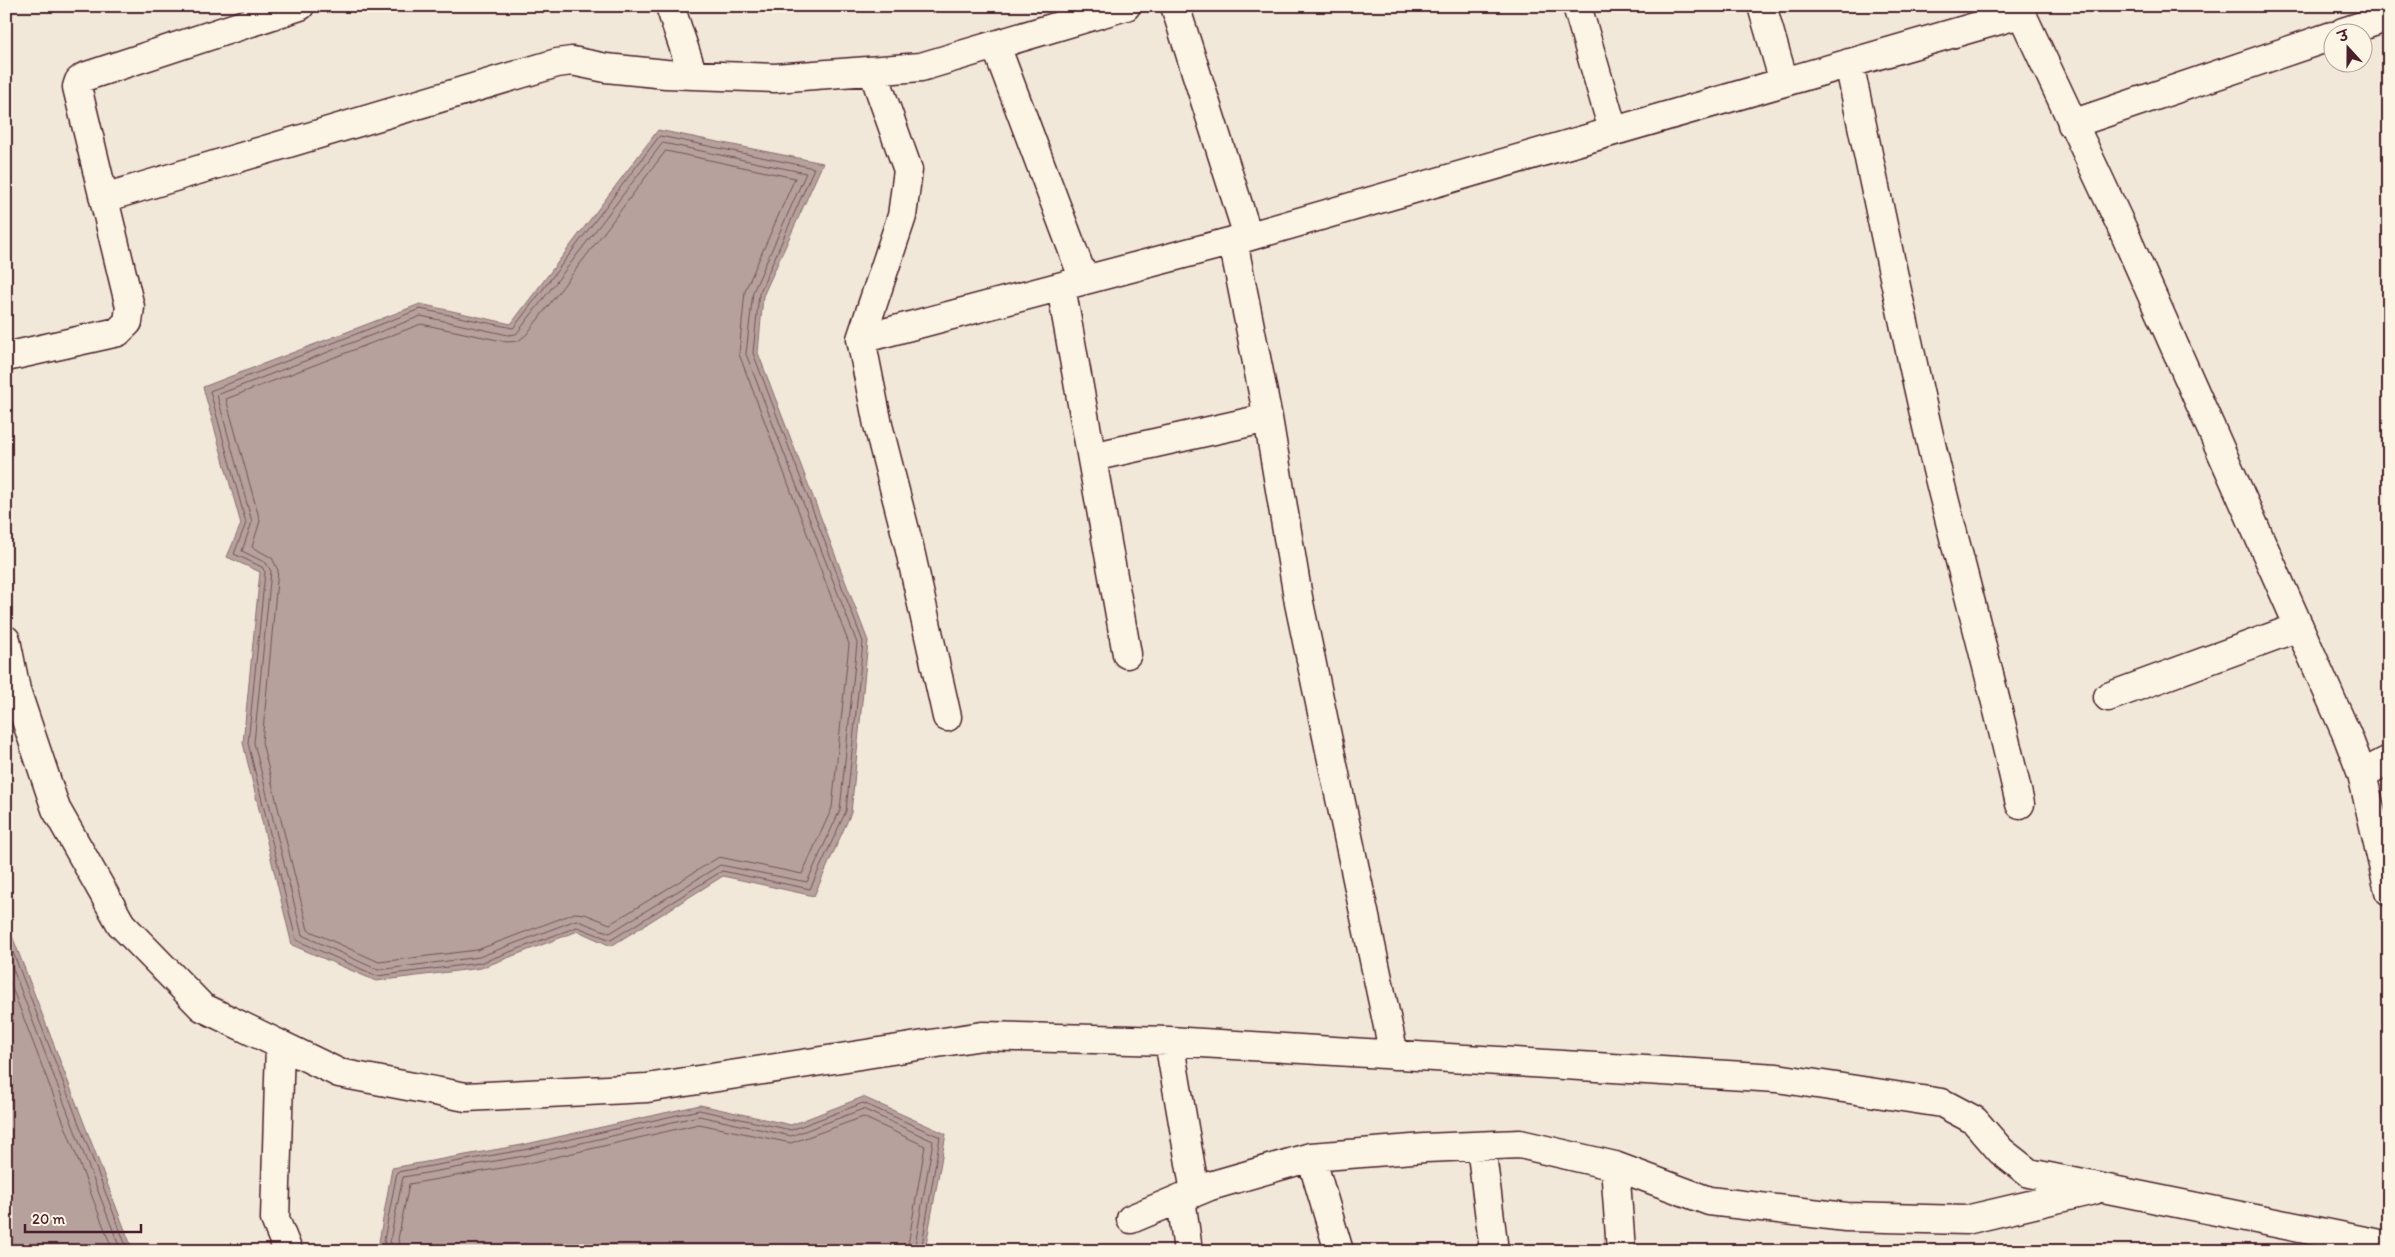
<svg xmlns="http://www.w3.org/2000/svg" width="2395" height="1257" font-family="Itim,'Playpen Sans Deva',sans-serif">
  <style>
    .water { fill: #b6a19c; stroke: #8b6d6f }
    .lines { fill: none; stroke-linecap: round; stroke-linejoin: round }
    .shore { stroke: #755358; stroke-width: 1 }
    .minor-casing { stroke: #4a1f2b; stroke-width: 31 }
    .tertiary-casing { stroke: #4a1f2b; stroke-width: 31 }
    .minor { stroke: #fcf5e5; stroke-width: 28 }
    .tertiary { stroke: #fcf5e5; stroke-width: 28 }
  </style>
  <rect width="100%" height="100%" fill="#f1e8da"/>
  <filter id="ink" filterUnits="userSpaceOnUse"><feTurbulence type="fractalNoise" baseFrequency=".02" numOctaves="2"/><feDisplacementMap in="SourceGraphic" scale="10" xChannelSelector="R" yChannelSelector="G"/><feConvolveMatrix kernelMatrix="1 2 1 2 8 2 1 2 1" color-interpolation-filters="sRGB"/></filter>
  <g filter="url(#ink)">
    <path class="water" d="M658 130 823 163 763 296 758 353 868 641 851 813 814 896 723 876 611 946 578 931 481 968 376 981 292 945 243 743 260 572 227 557 241 524 203 387 420 304 511 324Z
      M6 920 133 1251H6Z
      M863 1097 946 1134 925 1251H382L379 1242 392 1168 522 1145 700 1105 791 1125Z"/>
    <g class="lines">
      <path class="shore" d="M660 136 814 168 759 294 753 353 863 642 846 811 810 889 722 871 611 940 577 927 480 963 377 976 296 940 248 743 265 572 262 567 234 554 246 523 210 391 420 309 513 328Z
        M663 143 806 173 753 292 746 354 857 643 840 810 807 882 720 865 610 933 576 920 479 957 378 970 302 935 254 743 271 571 266 563 242 551 252 522 217 395 421 316 508 335 516 334Z
        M666 151 795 178 745 291 739 354 849 644 832 808 802 874 719 857 610 924 585 914 575 913 477 950 379 962 308 930 262 742 278 570 272 558 252 547 260 521 226 399 421 324 507 342 518 341 526 335Z
        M6 934 128 1251
        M6 951 121 1251
        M6 972 113 1251
        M386 1251 384 1240 397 1172 523 1150 699 1110 791 1130 863 1103 940 1137 921 1251
        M393 1251 390 1240 403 1177 524 1156 699 1116 791 1136 863 1109 933 1141 914 1251
        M400 1251 398 1239 409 1184 525 1164 699 1124 791 1143 863 1117 925 1146 907 1251"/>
      <defs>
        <path id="minor" d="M670 6 693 75
          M1175 6 1248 236
          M1577 6 1613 130
          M1762 6 1784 82
          M2343 32 2389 17
          M996 46 1084 280
          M1849 63C1878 201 1906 340 1939 478 1966 587 1996 695 2020 804
          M873 71 908 170 902 216 861 339 878 425 909 546 947 717
          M2072 124 2332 36
          M104 198 557 63 572 61 606 68 666 74 775 78 921 67 1126 6
          M1061 287 1127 654
          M861 339 1233 241
          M6 357 118 332 128 322 130 307 77 87 79 81 84 77 300 6
          M1092 457 1268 418
          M6 640 16 690 56 809 121 924 202 1007 339 1073 466 1097 647 1088 982 1036 1169 1041 1777 1078 1942 1103 1974 1120 2001 1151 2029 1173 2389 1246
          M2108 697 2299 627
          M2362 774 2389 760
          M1169 1041 1195 1192
          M280 1045 275 1219 288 1251
          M1394 1055 1299 603 1268 418 1233 241 2020 14
          M1481 1146 1494 1251
          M1311 1157 1339 1251
          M1615 1166 1621 1251
          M1181 1198 1188 1251
          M1131 1219 1210 1186 1311 1157 1425 1148 1520 1144 1615 1166 1709 1201 1846 1217 1966 1220 2094 1190"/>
        <path id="tertiary" d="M2018 6 2123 230 2347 735 2362 774 2389 891"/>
      </defs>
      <use href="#minor" class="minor-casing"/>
      <use href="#tertiary" class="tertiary-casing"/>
      <use href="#minor" class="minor"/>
      <use href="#tertiary" class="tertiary"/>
    </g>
  </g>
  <rect width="2395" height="1257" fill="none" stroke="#fcf5e5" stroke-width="25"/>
  <rect x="12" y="12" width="2370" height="1232" fill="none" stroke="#4a1f2b" stroke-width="2" filter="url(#ink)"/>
  <g transform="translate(2348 48) rotate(339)"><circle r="24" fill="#fcf5e5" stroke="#b59f9b"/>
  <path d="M0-4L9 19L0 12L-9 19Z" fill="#4a1f2b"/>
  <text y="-8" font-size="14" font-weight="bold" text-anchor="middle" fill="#4a1f2b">उ</text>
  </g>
  <path d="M25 1224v8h116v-8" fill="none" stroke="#4a1f2b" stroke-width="2.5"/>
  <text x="32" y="1224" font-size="15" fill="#4a1f2b" stroke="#fcf5e5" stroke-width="4" paint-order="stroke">20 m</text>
</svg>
